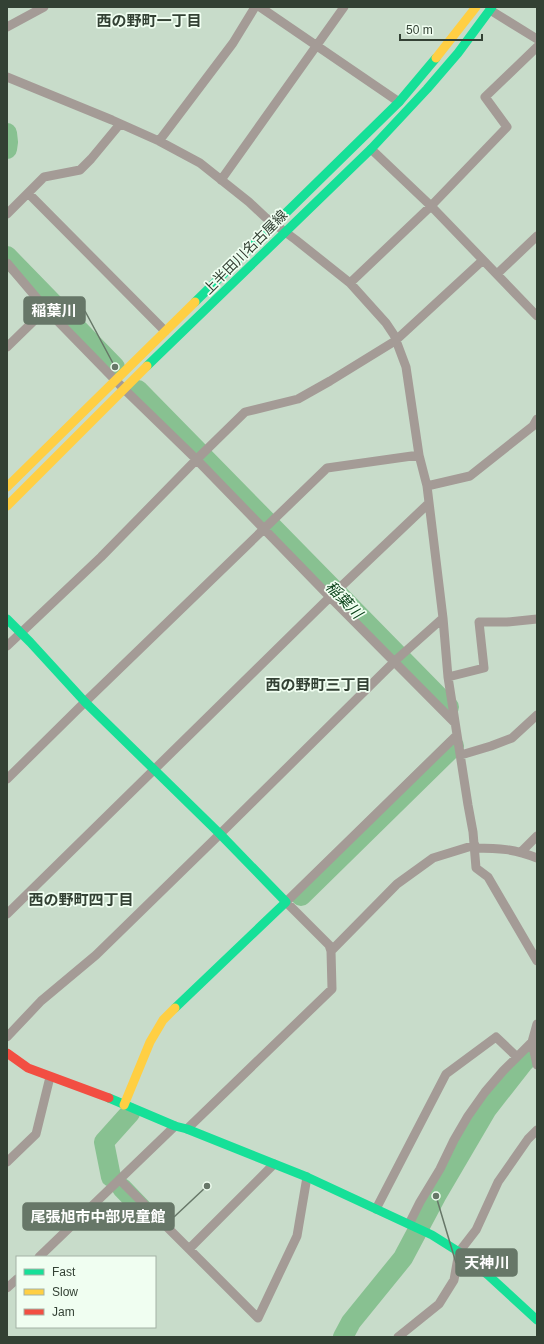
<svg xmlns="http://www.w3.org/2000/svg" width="544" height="1344" font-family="Arial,'Noto Sans JP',sans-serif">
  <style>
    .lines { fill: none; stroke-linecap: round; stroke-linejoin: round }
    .river { stroke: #88c191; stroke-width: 20 }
    .street { stroke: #a49b96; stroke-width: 9 }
    .fast { stroke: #16e098; stroke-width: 9 }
    .slow { stroke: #ffcf43; stroke-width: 9 }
    .jam { stroke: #f24e42; stroke-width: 9 }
    .labels { text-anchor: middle; stroke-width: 3.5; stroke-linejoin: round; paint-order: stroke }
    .street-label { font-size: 14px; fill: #334134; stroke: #f0fef1 }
    .neighbourhood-label { font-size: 15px; font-weight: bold; fill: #334134; stroke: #f0fef1 }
    .water-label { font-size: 15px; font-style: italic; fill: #094018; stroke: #f0fef1 }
    .leader { fill: none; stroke: #677768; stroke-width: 1.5 }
    .callout-dot { fill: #677768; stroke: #f0fef1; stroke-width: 1.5 }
    .callout { fill: #677768; stroke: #677768; stroke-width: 1.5 }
    .callout-label { font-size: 15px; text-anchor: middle; font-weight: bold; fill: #fff }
  </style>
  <rect width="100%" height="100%" fill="#c8dcca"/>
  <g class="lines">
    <path class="river" d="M7 133 8 142 7 149
      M7 256 115 367
      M138 390 449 707
      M301 896 454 746
      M111 1177 104 1142 130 1113
      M122 1188 146 1213
      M343 1337 351 1322 403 1258 436 1196 487 1109 523 1063 537 1049"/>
    <path class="street" d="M260 7 399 102
      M490 10 537 39
      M7 27 44 7
      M7 77 112 120 159 141 200 163 249 202 265 217 296 240 350 283 386 323 394 335 406 367 419 455 427 486 443 618 448 677 468 805 473 832 476 868 488 877 537 961
      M159 141 233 43 255 7
      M371 149 431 206 537 316
      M221 180 344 7
      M28 193 165 331
      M7 214 44 177 80 170 91 159 120 124
      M7 263 46 309 124 389 196 459 330 597 455 723
      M497 274 537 236
      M350 283 431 206 507 127 485 97 537 47
      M7 347 46 309
      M427 486 470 476 533 426 537 419
      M7 646 101 557 197 459 245 412 298 399 330 381 395 341 483 260
      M448 677 484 668 479 622H507L537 619
      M461 755 491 746 512 738 537 715
      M7 779 85 702 327 468 419 455
      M475 848C499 848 514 849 537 858
      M521 852 537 836
      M7 914 330 597 429 503
      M331 951 397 884 433 858 475 845
      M7 1037 41 1001 96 955 220 834 397 659 443 618
      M532 1042 537 1065
      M187 1129 332 989 331 951 329 945 286 902 457 735
      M7 1162 36 1134 50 1077
      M120 1180 258 1318 297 1236 307 1177
      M376 1209 446 1074 496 1037 517 1057
      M409 1224 420 1202 440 1169 454 1140 468 1116 485 1092 503 1071 532 1042 537 1024
      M189 1249 274 1164
      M39 1257 175 1126
      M7 1288 17 1279
      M398 1337 439 1304 454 1280 459 1252 476 1230 498 1182 528 1139 537 1130"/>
    <path class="fast" d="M195 302 399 102 436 58
      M147 366 371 149 427 89 458 53 492 7
      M7 619 30 642 85 702 220 834 286 902 175 1008
      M109 1098 175 1126 187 1129 307 1177 432 1235 459 1252 488 1275 537 1320"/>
    <path class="slow" d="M436 58 476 7
      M7 487 195 302
      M7 506 147 366
      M124 1105 150 1042 163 1020 175 1008"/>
    <path class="jam" d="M7 1053 28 1068 109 1098"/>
  </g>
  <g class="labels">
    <g class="street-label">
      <text transform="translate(245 252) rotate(-45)" y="5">上半田川名古屋線</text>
    </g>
    <g class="neighbourhood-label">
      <text x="149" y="26">西の野町一丁目</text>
      <text x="318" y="690">西の野町三丁目</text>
      <text x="81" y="905">西の野町四丁目</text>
    </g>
    <g class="water-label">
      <text transform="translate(344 600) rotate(46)" y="5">稲葉川</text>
    </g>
  </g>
  <path class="leader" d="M115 367L85 311M207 1186L174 1217M436 1196L456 1263"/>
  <g class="callout-dot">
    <circle cx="115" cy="367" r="4"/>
    <circle cx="207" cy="1186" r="4"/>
    <circle cx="436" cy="1196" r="4"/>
  </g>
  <g class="callout">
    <rect x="24" y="297" width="61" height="27" rx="4"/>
    <rect x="23" y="1203" width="151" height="27" rx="4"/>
    <rect x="456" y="1249" width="61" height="27" rx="4"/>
  </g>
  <g class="callout-label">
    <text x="54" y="316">稲葉川</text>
    <text x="98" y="1222">尾張旭市中部児童館</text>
    <text x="487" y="1268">天神川</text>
  </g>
  <rect width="544" height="1344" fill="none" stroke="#334134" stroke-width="16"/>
  <rect x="16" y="1256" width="140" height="72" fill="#f0fef1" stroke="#a4b2a5"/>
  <rect x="24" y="1269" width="20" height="6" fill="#16e098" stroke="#a4b2a5"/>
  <text x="52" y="1276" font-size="12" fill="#334134">Fast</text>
  <rect x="24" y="1289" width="20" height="6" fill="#ffcf43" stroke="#a4b2a5"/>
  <text x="52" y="1296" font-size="12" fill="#334134">Slow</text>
  <rect x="24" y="1309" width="20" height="6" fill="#f24e42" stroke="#a4b2a5"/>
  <text x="52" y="1316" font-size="12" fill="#334134">Jam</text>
  <path d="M400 34v6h82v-6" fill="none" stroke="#334134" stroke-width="2"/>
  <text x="406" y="34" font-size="12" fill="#334134" stroke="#f0fef1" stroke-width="3" paint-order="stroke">50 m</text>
</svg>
